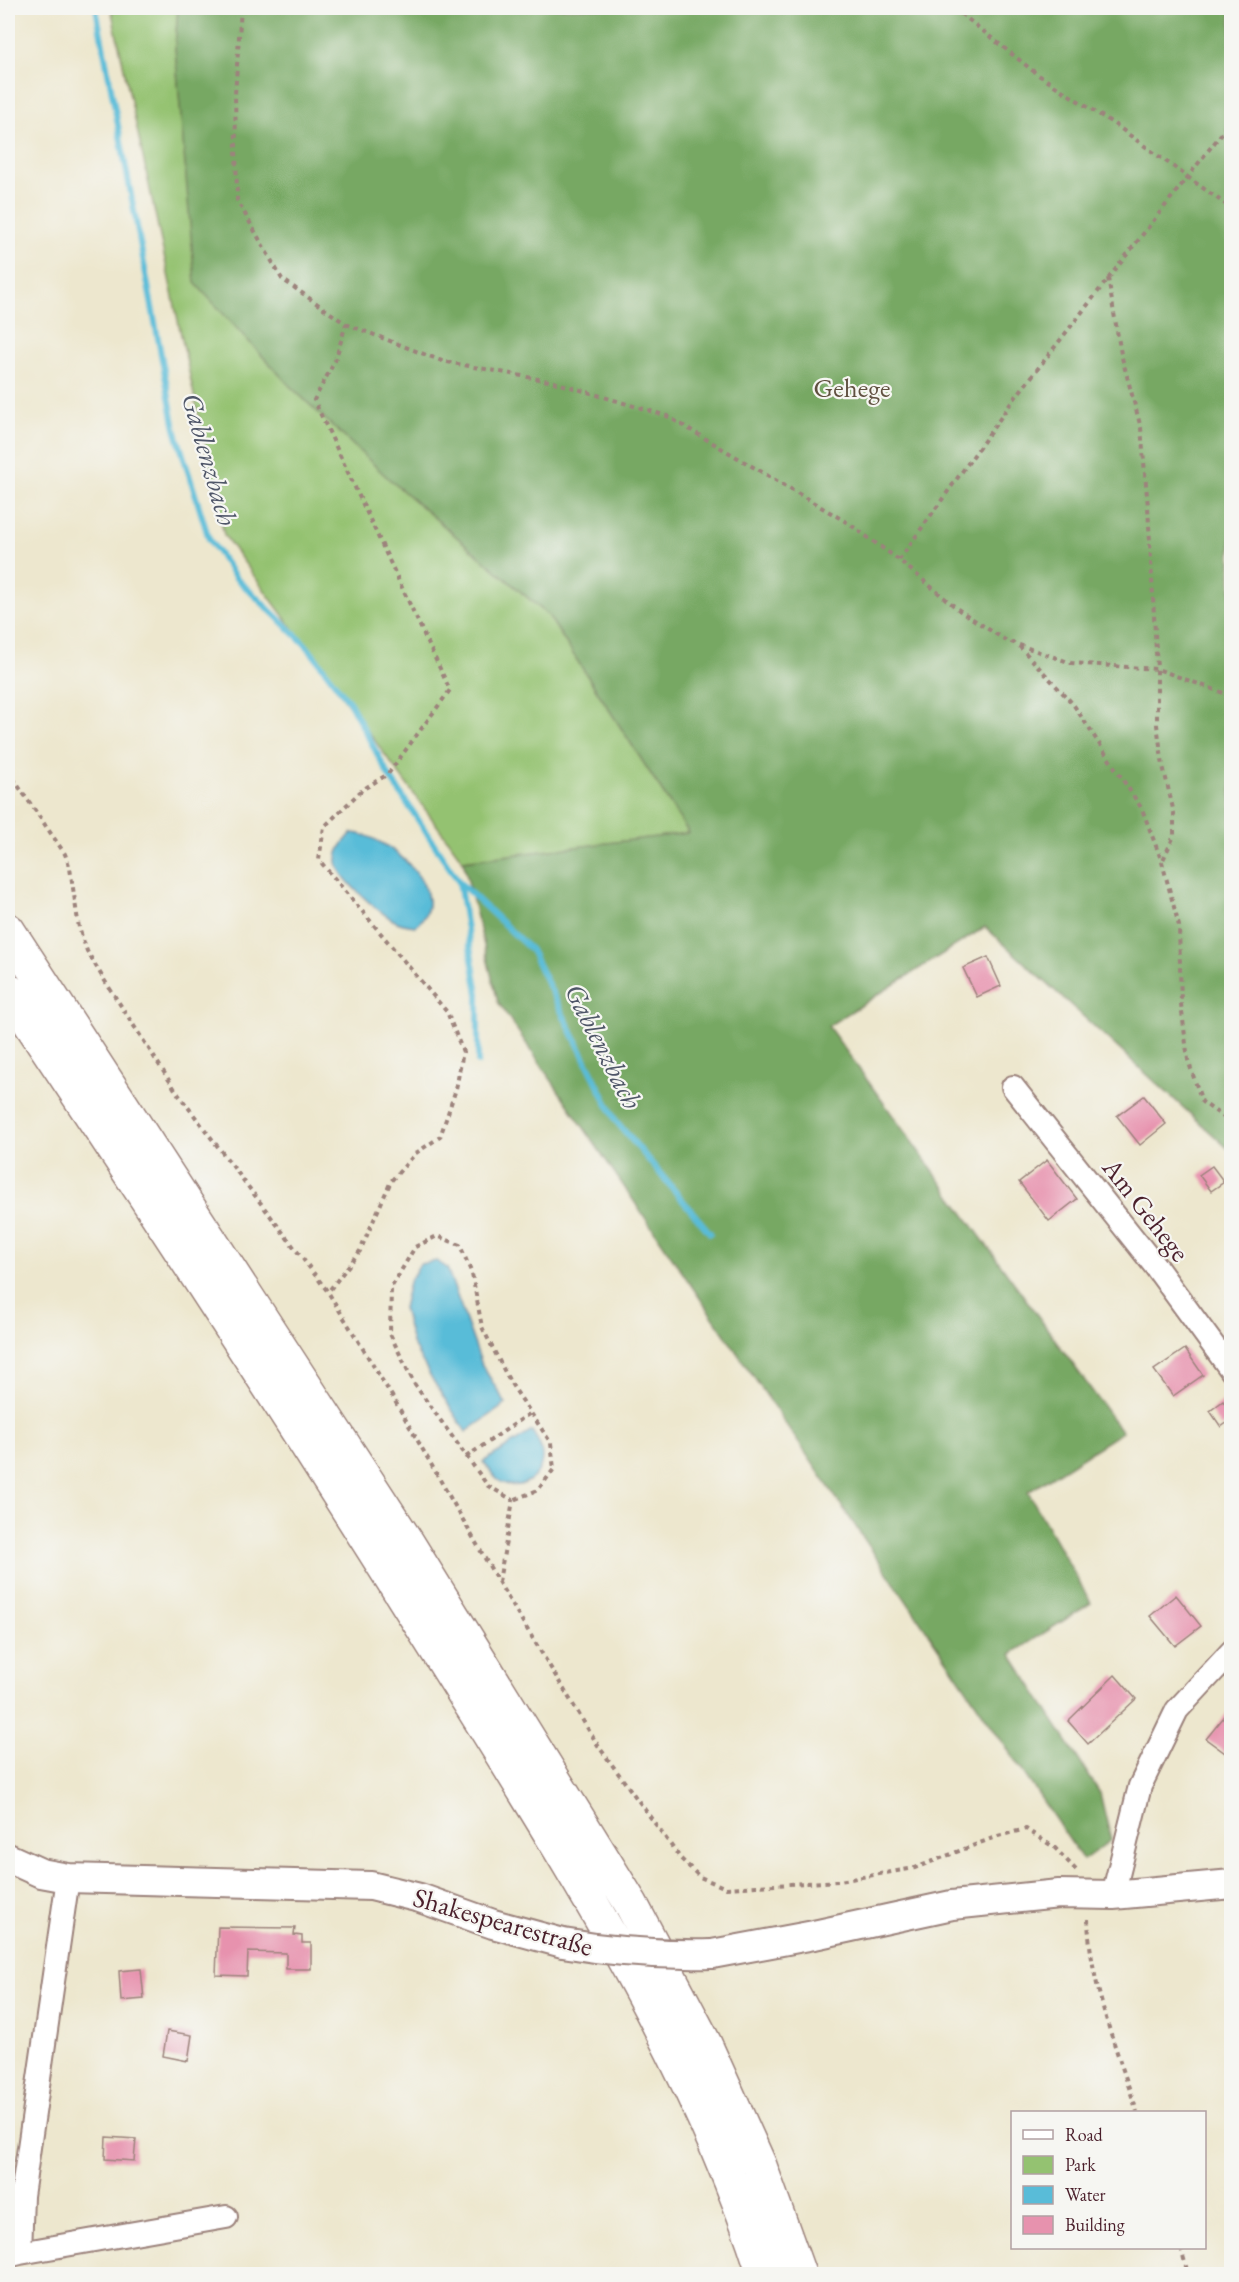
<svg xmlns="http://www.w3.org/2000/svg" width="1239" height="2282" font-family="'EB Garamond',serif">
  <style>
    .green { fill: #94c271; stroke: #6f704e; stroke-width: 1.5 }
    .forest { fill: #77a863; stroke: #606447; stroke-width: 1.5 }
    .water { fill: #59bcd8; stroke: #526e82; stroke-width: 1.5 }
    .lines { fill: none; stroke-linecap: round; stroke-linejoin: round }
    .stream { stroke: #59bcd8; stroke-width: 6 }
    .building { fill: #e792ae }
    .minor-casing { stroke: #9c837c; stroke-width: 26 }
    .tertiary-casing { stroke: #9c837c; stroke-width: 32 }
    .trunk-casing { stroke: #9c837c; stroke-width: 36 }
    .path { stroke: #9c837c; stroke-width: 4; stroke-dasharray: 4.5 4.5; stroke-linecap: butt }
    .minor { stroke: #fff; stroke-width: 22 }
    .tertiary { stroke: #fff; stroke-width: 28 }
    .trunk { stroke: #fff; stroke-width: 33 }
    .tertiary-bridge-casing { stroke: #9c837c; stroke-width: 32; stroke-linecap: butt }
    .tertiary-bridge { stroke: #fff; stroke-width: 28 }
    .labels { text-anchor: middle; stroke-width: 4.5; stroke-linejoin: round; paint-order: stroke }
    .park-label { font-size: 27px; fill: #605040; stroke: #f6f6f2 }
    .street-label { font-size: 27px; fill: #4a1f2b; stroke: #f6f6f2 }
    .water-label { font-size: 28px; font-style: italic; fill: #4f5668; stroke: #f6f6f2 }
  </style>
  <rect width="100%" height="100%" fill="#f6f6f2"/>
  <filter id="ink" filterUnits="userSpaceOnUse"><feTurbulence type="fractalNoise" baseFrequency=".0167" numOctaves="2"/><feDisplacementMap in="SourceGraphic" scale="12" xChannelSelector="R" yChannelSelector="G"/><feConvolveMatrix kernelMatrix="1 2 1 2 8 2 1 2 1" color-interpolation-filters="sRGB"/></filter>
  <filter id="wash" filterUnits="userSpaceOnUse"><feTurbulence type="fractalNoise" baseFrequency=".008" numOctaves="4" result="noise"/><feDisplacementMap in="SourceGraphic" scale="24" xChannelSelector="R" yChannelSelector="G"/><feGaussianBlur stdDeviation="1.35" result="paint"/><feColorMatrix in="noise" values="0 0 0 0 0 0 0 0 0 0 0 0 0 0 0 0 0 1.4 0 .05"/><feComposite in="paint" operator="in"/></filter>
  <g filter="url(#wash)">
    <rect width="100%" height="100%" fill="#ede7ce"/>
    <path class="green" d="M111 8H178L175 47 196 283 290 386 388 478 548 615 689 833 463 861 224 535Z"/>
    <path class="forest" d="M178 8H1231V1151L985 927 828 1026 1122 1432 1028 1492 1091 1603 1011 1654 1100 1793 1111 1840 1083 1860 498 1002 463 861 689 833 548 615 388 478 290 386 195 283 175 47Z"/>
    <path class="water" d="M352 833C388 834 457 896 415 926 406 925 400 924 393 920 378 911 336 877 337 860 337 849 345 841 352 833Z
      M437 1261 447 1268 482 1365 506 1404 466 1432 434 1382 412 1343 403 1308 409 1282 420 1264Z
      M532 1431C537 1439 542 1446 542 1457 542 1479 517 1494 498 1480 493 1476 488 1467 483 1462Z"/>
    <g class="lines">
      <path class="stream" d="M96 8 175 429 209 539 236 578 306 645 350 703 388 774 459 882 531 950 616 1121 710 1233
        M459 882 478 994V1062"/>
    </g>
    <g id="blocks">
      <path class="building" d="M988 957 1001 986 977 997 963 968Z
        M1144 1096 1166 1124 1140 1145 1117 1116Z
        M1047 1160 1077 1199 1049 1221 1019 1182Z
        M1212 1166 1224 1182 1211 1191 1199 1175Z
        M1185 1349 1203 1375 1173 1396 1154 1370Z
        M1223 1401 1232 1413V1419L1221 1427 1210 1411Z
        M1176 1595 1201 1626 1175 1646 1150 1616Z
        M1115 1675 1136 1699 1088 1744 1068 1721Z
        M1232 1707V1758L1206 1739Z
        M218 1927 295 1928 294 1935 302 1936V1943H311V1969H286V1953L248 1952 247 1976 216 1975Z
        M141 1969 144 1999 121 2001 119 1971Z
        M167 2031 192 2035 188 2061 163 2056Z
        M106 2137 136 2139 134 2161 105 2159Z"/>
    </g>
  </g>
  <g filter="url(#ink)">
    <use href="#blocks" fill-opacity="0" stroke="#9c837c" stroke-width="1.5"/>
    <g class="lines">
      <defs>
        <path id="minor" d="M1013 1087 1156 1267 1232 1371
          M1113 1895 1140 1786 1177 1710 1232 1651
          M20 2253 226 2217
          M8 2256 20 2253 22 2196 68 1878"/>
        <path id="tertiary" d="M8 1858 41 1873 68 1878 371 1886 420 1898 493 1924 563 1943
          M712 1954 814 1935 952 1905 1059 1894 1113 1895 1232 1884"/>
        <path id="trunk" d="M8 930 407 1542 631 1904 705 2044 760 2166 799 2274
          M8 990C158 1214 306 1441 449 1670 569 1863 695 2057 764 2274"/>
      </defs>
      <use href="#minor" class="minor-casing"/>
      <use href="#tertiary" class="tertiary-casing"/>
      <use href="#trunk" class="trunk-casing"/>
      <path class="path" d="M241 8 235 94 237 200 282 279 346 324 335 361 314 400 450 690 388 774 362 790 324 827 319 860 447 1012 463 1052 456 1089 440 1137 416 1153 391 1181 360 1251 328 1292
        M954 8 1037 74 1117 126 1232 209
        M1108 278 1121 354 1141 428 1148 507 1157 669V725L1163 766 1174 813V836L1162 862
        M346 324 442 361 554 382 667 416 848 523 899 560 959 610 1005 640 1071 663 1157 669 1232 696
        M899 560 1011 403 1222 133 1232 112
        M1019 646 1073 704 1142 809 1162 862 1179 926 1181 1004 1188 1060 1202 1102 1232 1123
        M8 771 65 854 70 868 79 928 87 951 103 978 178 1094 328 1292 395 1401 499 1583 599 1747 681 1859 700 1877 726 1888 839 1881 915 1868 998 1836 1026 1829 1055 1848 1076 1870
        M466 1457 532 1412
        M499 1582 513 1500 488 1486 415 1385 390 1334 391 1288 415 1247 437 1236 460 1245 472 1274 482 1327 510 1382 551 1443 554 1469 538 1490 513 1500
        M1088 1919C1090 1986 1117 2049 1137 2112
        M1181 2248 1188 2274"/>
      <use href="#minor" class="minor"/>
      <use href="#tertiary" class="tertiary"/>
      <use href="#trunk" class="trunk"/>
      <defs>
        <path id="tertiary-bridge" d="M563 1943C613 1952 662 1955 712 1954"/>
      </defs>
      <use href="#tertiary-bridge" class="tertiary-bridge-casing"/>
      <use href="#tertiary-bridge" class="tertiary-bridge"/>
    </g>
  </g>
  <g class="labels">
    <g class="park-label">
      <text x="852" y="397">Gehege</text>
    </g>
    <g class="street-label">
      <text transform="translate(1146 1210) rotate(52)" y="9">Am Gehege</text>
      <text transform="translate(503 1922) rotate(16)" y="9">Shakespearestraße</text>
    </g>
    <g class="water-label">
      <text transform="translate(210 459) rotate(74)" y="10">Gablenzbach</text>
      <text transform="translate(604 1046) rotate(63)" y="10">Gablenzbach</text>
    </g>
  </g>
  <rect width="1239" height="2282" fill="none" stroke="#f6f6f2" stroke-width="30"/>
  <rect x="1011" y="2111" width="195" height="138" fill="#f6f6f2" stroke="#b1a0a2" stroke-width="1.5"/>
  <rect x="1023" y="2130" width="30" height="9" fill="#ffffff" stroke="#b1a0a2" stroke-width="1.5"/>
  <text x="1065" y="2141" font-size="18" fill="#4a1f2b">Road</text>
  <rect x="1023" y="2156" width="30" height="18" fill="#94c271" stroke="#b1a0a2" stroke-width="1.5"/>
  <text x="1065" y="2171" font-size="18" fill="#4a1f2b">Park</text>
  <rect x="1023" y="2186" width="30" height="18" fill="#59bcd8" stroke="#b1a0a2" stroke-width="1.5"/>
  <text x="1065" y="2201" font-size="18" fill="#4a1f2b">Water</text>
  <rect x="1023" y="2216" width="30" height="18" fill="#e792ae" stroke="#b1a0a2" stroke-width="1.5"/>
  <text x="1065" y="2231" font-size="18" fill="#4a1f2b">Building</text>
</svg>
